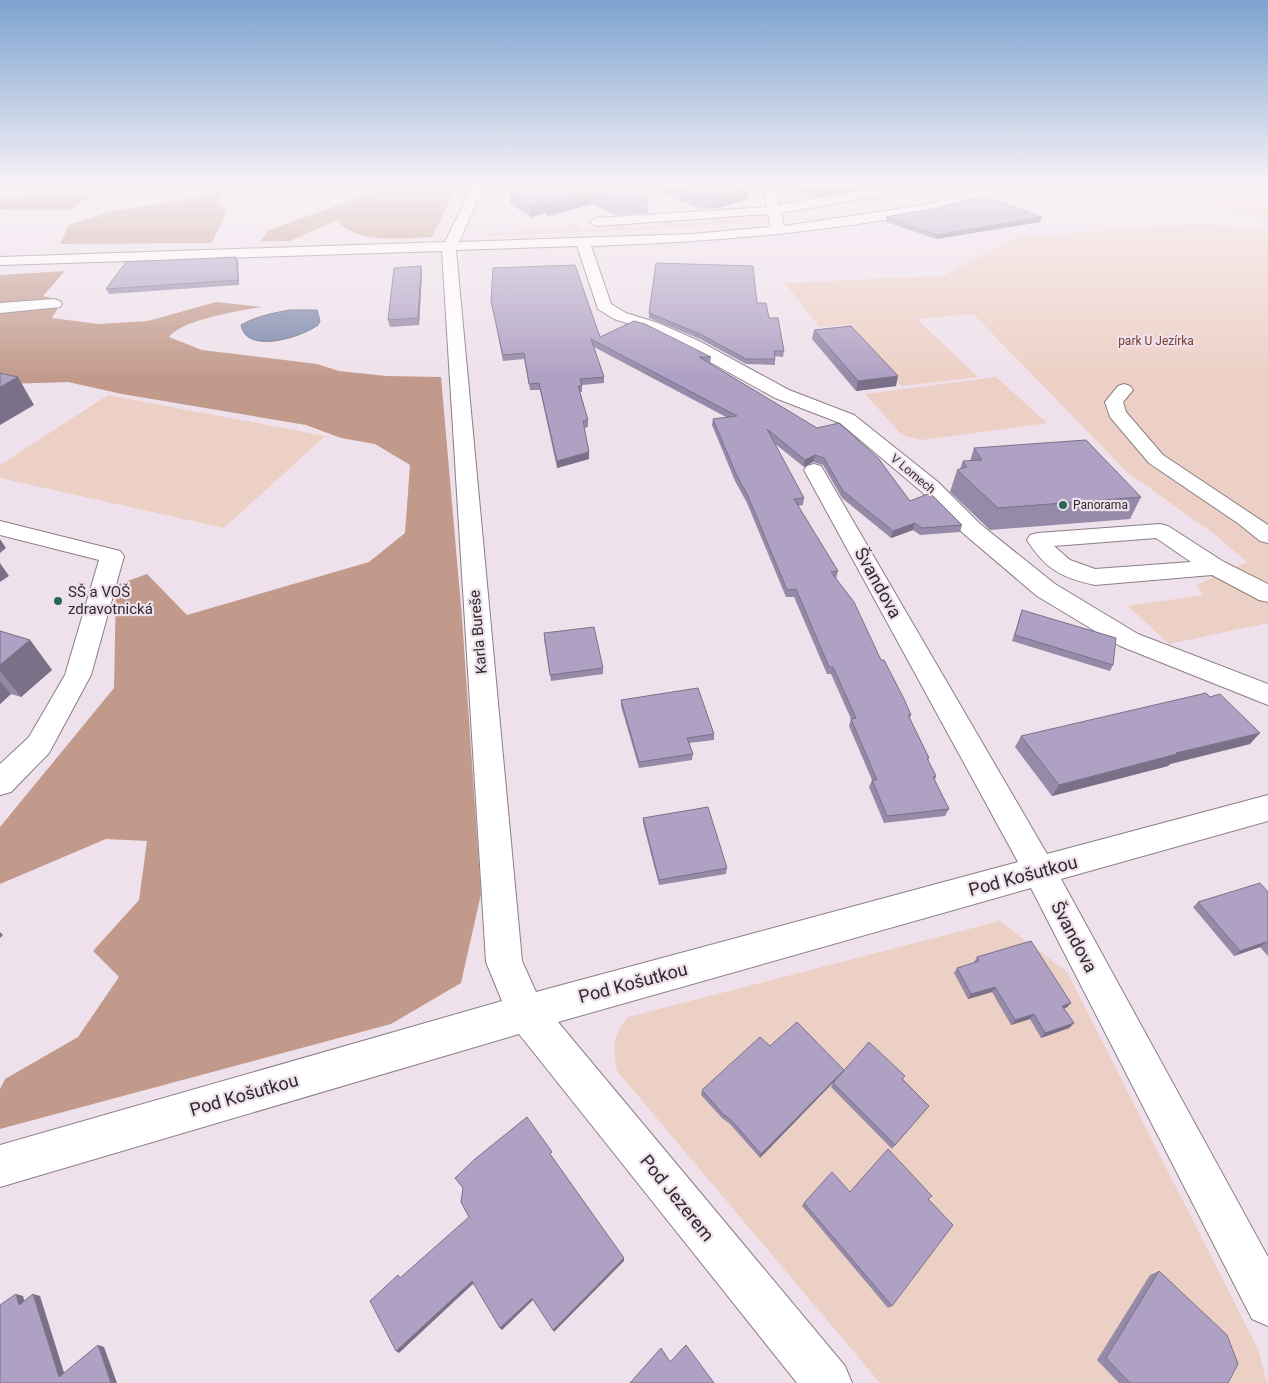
<svg xmlns="http://www.w3.org/2000/svg" width="1268" height="1383" font-family="Roboto,sans-serif">
  <style>
    .green { fill: #edd0c5 }
    .forest { fill: #c29a8b }
    .water { fill: #7e89ab; stroke: #676d86 }
    .lines { fill: none; stroke-linecap: round; stroke-linejoin: round }
    .minor-casing { stroke: #8b7e87; stroke-width: 2 }
    .minor { fill: #fff; fill-rule: evenodd }
    .wall { fill: #968aa9 }
    .shaded-wall { fill: #7a7189 }
    .building { fill: #afa1c4; stroke: #7a7189 }
    .poi-dot { fill: #266756; stroke: #efe1eb; stroke-width: 2 }
    .labels { text-anchor: middle; stroke-width: 4.5; stroke-linejoin: round; paint-order: stroke }
    .far-park-label { font-size: 12px; fill: #763f2a; stroke: #efe1eb }
    .far-street-label { font-size: 12px; fill: #302b2f; stroke: #efe1eb }
    .far-poi-label { font-size: 12px; fill: #302b2f; stroke: #efe1eb; text-anchor: start }
    .poi-label { font-size: 15px; fill: #302b2f; stroke: #efe1eb; text-anchor: start }
    .street-label { font-size: 15px; fill: #302b2f; stroke: #efe1eb }
    .near-street-label { font-size: 18px; fill: #302b2f; stroke: #efe1eb }
  </style>
  <rect width="100%" height="100%" fill="#efe1eb"/>
  <path class="green" d="M1268 192V220L1161 194Z
    M762 213 769 221 637 230 485 236 477 233 478 229 482 230V233L522 232V227H530V231L567 230V225H579L580 230 616 228 615 224 625 223 627 228 663 225 661 221 671 220 675 225 709 222 706 217H715L720 221 754 217 751 214Z
    M1201 224 1268 231V623L1169 644 1128 606 1204 595 1196 585 1247 562 1214 534 1127 472 973 314 917 319 978 377 901 386 845 325 819 327 785 283 942 276 1018 237Z
    M996 377 1047 423 922 440 902 435 865 394Z
    M108 395 325 436 224 528 0 478V465Z
    M1000 921 1067 972 1258 1349 1267 1383H880L617 1071C613 1050 612 1034 628 1017Z"/>
  <path class="forest" d="M212 184H259L226 189 217 201 226 213 212 243 60 244 69 225 113 211 212 195Z
    M396 184H458L432 237C404 238 357 245 337 220L290 241H260L269 230Z
    M59 192 90 197 69 210 0 209V199Z
    M65 271 43 296 62 301 52 318 98 324 148 321 216 302 262 307C239 311 183 319 169 337L202 350 317 364 339 371 387 376 441 377 462 618 481 894 461 983 391 1024 0 1129V1089L5 1079 78 1037 119 977 93 951 139 900 147 841 106 839 0 884V827L114 688 116 585 147 574 187 615 369 562 405 533 410 465 375 444 341 438 306 425 122 394 68 382 8 384 0 381V275Z"/>
  <path class="water" d="M290 310H317L320 321 318 325C302 337 246 355 241 325 257 316 273 313 290 310Z"/>
  <g class="lines">
    <defs>
      <path id="minor" d="M473 184H485L459 242 692 234 771 227 768 214 596 226 589 222 596 218 767 207 763 184H775L779 205 903 184H930L924 188 781 213 784 226 924 205 1008 184H1028L1026 187C992 195 958 206 923 213 813 234 703 242 591 246L611 304 626 313 658 323 699 341 789 390 854 415 938 482 980 524 1055 584 1138 634 1268 684V705L1120 646 1037 596 964 534 922 492 840 423 775 398 687 349 646 329 614 319 598 309 577 246 456 250 522 961 536 992 1018 862 804 470 807 466 814 464 821 466 1047 854 1268 795V821L1061 879 1268 1257V1326L1252 1319 1031 888 558 1022 845 1366 852 1383H797L519 1034 0 1187V1145L502 1001 486 962 442 251 0 265V257L445 242Z
        M54 299 60 301 62 304 60 307 0 313V303Z
        M1124 384 1130 386 1133 390 1123 402 1126 412 1163 455 1268 525V543L1260 541 1239 524 1149 463 1110 417 1105 402 1118 386Z
        M0 521 120 551 124 556 91 675 49 753 11 792 0 795V764L29 737 65 675 99 560 0 535Z
        M1160 524 1168 526 1224 562 1268 584V602L1259 600 1212 575 1095 585C1062 578 1045 569 1027 540L1030 535 1038 533ZM1156 538 1191 562 1095 569 1070 560 1054 546Z"/>
    </defs>
    <use href="#minor" class="minor-casing"/>
    <use href="#minor" class="minor"/>
  </g>
  <path class="wall" d="M508 184H747V200L718 208 702 209 644 186 648 201V213L616 215 592 204 547 216 546 213 531 217 510 204Z
    M749 184H764L763 193Z
    M776 184H892L816 197 790 188 778 191Z
    M886 217 1040 222 936 239 886 222Z
    M238 261 239 285 109 294 106 289Z
    M421 266 422 273 419 325 390 327 388 320Z
    M491 301 600 337 711 357 710 364 910 501 962 525 960 532 920 535 913 530 891 538 842 498 823 465 813 462 804 467 774 443 804 498 803 505 798 506 838 571 836 579 911 715 910 718 929 758 928 760 936 776 935 780 949 809 945 816 884 823 869 787 872 780 849 726 851 719 831 674H827L794 597H786L747 503 735 481 712 425 713 419 726 417 594 347 604 377V383L582 385V392H580L588 420V427L584 428 589 452V459L557 468 540 390H530L524 359 503 361Z
    M757 303 769 318 784 351 783 357 775 356V365L746 364 700 339 649 318V313Z
    M814 330 896 386 856 391 812 339Z
    M974 448 1141 497 1130 519 990 530 950 492 957 470 960 469 963 461H970Z
    M1022 610 1113 665 1110 671 1012 641 1020 616Z
    M0 631 30 640 52 670 21 697 11 694 0 704Z
    M544 639 603 668V674L551 681Z
    M621 700 714 734V740L689 743 693 754 692 760 639 768 621 706Z
    M1021 736 1250 744 1170 764 1168 766 1052 796 1015 747Z
    M643 818 727 868 726 874 659 885 643 823Z
    M1268 892V956L1260 947 1234 956 1193 907 1198 902Z
    M977 957 1071 1003 1066 1008H1064L1074 1023 1069 1028 1041 1038 1030 1019 1011 1025 992 992 968 999 954 973 957 968 974 963V962Z
    M770 1046 844 1070 903 1079 929 1106 892 1149 831 1087 833 1083 760 1158 730 1124 722 1118 701 1095 702 1090Z
    M850 1192 928 1199 892 1306 888 1308 802 1206 804 1203Z
    M1159 1271 1228 1383H1119L1097 1360 1150 1275Z"/>
  <path class="shaded-wall" d="M779 184H791L790 188 778 191Z
    M825 184H892L816 197 818 185Z
    M748 188 747 200 718 208 719 196Z
    M592 192V204L547 216 546 204Z
    M545 201 546 213 531 217 530 205Z
    M1042 217 1040 222 936 239 937 235Z
    M236 257 238 261 239 285 238 280Z
    M421 266 422 273 419 325 418 318Z
    M898 376 896 386 856 391 858 381Z
    M18 377 34 405 0 425V387Z
    M589 452V459L557 468V461Z
    M815 455 813 462 804 467 805 460Z
    M915 523 913 530 891 538 893 531Z
    M0 539 6 548 0 553Z
    M0 563 9 576 0 582Z
    M30 640 52 670 21 697 0 671V665Z
    M0 681 11 694 0 704Z
    M1260 733 1250 744 1170 764 1168 766 1052 796 1059 785 1176 753Z
    M0 932 3 935 0 938Z
    M1266 942 1260 947 1234 956 1240 951Z
    M995 987 992 992 968 999 971 994Z
    M1071 1003 1066 1008 1058 1010 1062 1006Z
    M1034 1014 1030 1019 1011 1025 1015 1020Z
    M1074 1023 1069 1028 1041 1038 1045 1033Z
    M844 1070 841 1074 760 1158 761 1154Z
    M624 1258V1261L554 1332 553 1330Z
    M472 1281 474 1283 399 1353 396 1351Z
    M16 1294 23 1296 26 1307 19 1305Z
    M33 1294 40 1296 66 1379 59 1377Z
    M532 1298 533 1300 502 1330 500 1328Z
    M98 1345 104 1347 117 1383H111Z"/>
  <path class="building" d="M508 184H644L648 201 616 203 592 192 546 204 545 201 530 205 509 192Z
    M669 184H747L748 188 719 196 703 197Z
    M983 196 1042 217 937 235 886 217 938 208Z
    M236 257 238 280 106 289 126 262Z
    M656 263 753 266 757 303H766L769 318H778L784 351H774L775 359H746L700 334 649 313Z
    M575 265 600 337 634 321 645 324 711 357H699L817 428 839 423 878 458 910 501 930 493 962 525 922 528 915 523 893 531 843 491 824 458 815 455 805 460 767 429 804 498 794 499 838 571 831 572 854 602 881 660H884L904 699 911 715H908L929 758H927L936 776 933 777 949 809 887 816 872 780H877L851 719 856 718 833 667H829L796 589 787 590 748 496 736 474 713 419 737 416 591 339 604 377 580 379 582 386H578L588 420 583 421 589 452 557 461 539 383 529 384 524 353 503 355 491 301 493 268Z
    M421 266 418 318 388 320 394 268Z
    M851 326 898 376 858 381 814 330Z
    M0 373 18 377 0 387Z
    M1086 440 1141 497 998 508 957 470 967 467 963 461 982 460 974 448Z
    M1022 610 1116 638 1113 665 1015 635Z
    M594 627 603 668 550 675 544 633Z
    M0 631 30 640 0 665Z
    M698 688 714 734 687 738 693 754 639 762 621 700Z
    M1206 693 1210 697 1220 694 1260 733 1176 753 1177 754 1059 785 1021 736Z
    M708 807 727 868 659 880 643 818Z
    M1260 883 1268 892V944L1266 942 1240 951 1198 902Z
    M1031 941 1071 1003 1062 1006 1074 1023 1045 1033 1034 1014 1015 1020 995 987 971 994 957 968 979 961 977 957Z
    M797 1022 844 1070 761 1154 731 1120 723 1114 702 1090 760 1037 770 1046Z
    M869 1042 905 1076 902 1079 929 1106 895 1145 833 1083Z
    M527 1117 552 1152 550 1154 624 1258 553 1330 532 1298 500 1328 472 1281 396 1351 370 1301 398 1275 400 1278 469 1217 461 1202 463 1188 455 1178 475 1159Z
    M888 1149 932 1196 928 1199 953 1225 892 1306 804 1203 832 1172 850 1192Z
    M1159 1271 1227 1335 1238 1364 1228 1383H1130L1106 1358Z
    M16 1294 19 1305 33 1294 59 1377 98 1345 111 1383H0V1305Z
    M686 1345 714 1383H630L661 1348 670 1362Z"/>
  <linearGradient id="sky" x2="0" y2="1"><stop stop-color="#7da3d0"/><stop offset="0.49" stop-color="#f8f2f6"/><stop offset="1" stop-color="#f8f2f6" stop-opacity="0"/></linearGradient>
  <rect width="1268" height="378" fill="url(#sky)"/>
  <g class="poi-dot">
    <circle cx="1063" cy="505" r="5"/>
    <circle cx="58" cy="601" r="5"/>
  </g>
  <g class="labels">
    <g class="far-park-label">
      <text x="1156" y="345">park U Jezírka</text>
    </g>
    <g class="far-street-label">
      <text transform="translate(913 474) rotate(40)" y="4">V Lomech</text>
    </g>
    <g class="far-poi-label">
      <text x="1073" y="509">Panorama</text>
    </g>
    <g class="poi-label">
      <text x="68" y="597">SŠ a VOŠ<tspan x="68" dy="17">zdravotnická</tspan></text>
    </g>
    <g class="street-label">
      <text transform="translate(478 632) rotate(-95)" y="5">Karla Bureše</text>
    </g>
    <g class="near-street-label">
      <text transform="translate(878 583) rotate(61)" y="6">Švandova</text>
      <text transform="translate(1023 876) rotate(-15)" y="6">Pod Košutkou</text>
      <text transform="translate(1074 937) rotate(62)" y="6">Švandova</text>
      <text transform="translate(633 983) rotate(-15)" y="6">Pod Košutkou</text>
      <text transform="translate(244 1095) rotate(-16)" y="6">Pod Košutkou</text>
      <text transform="translate(677 1198) rotate(51)" y="6">Pod Jezerem</text>
    </g>
  </g>
</svg>
